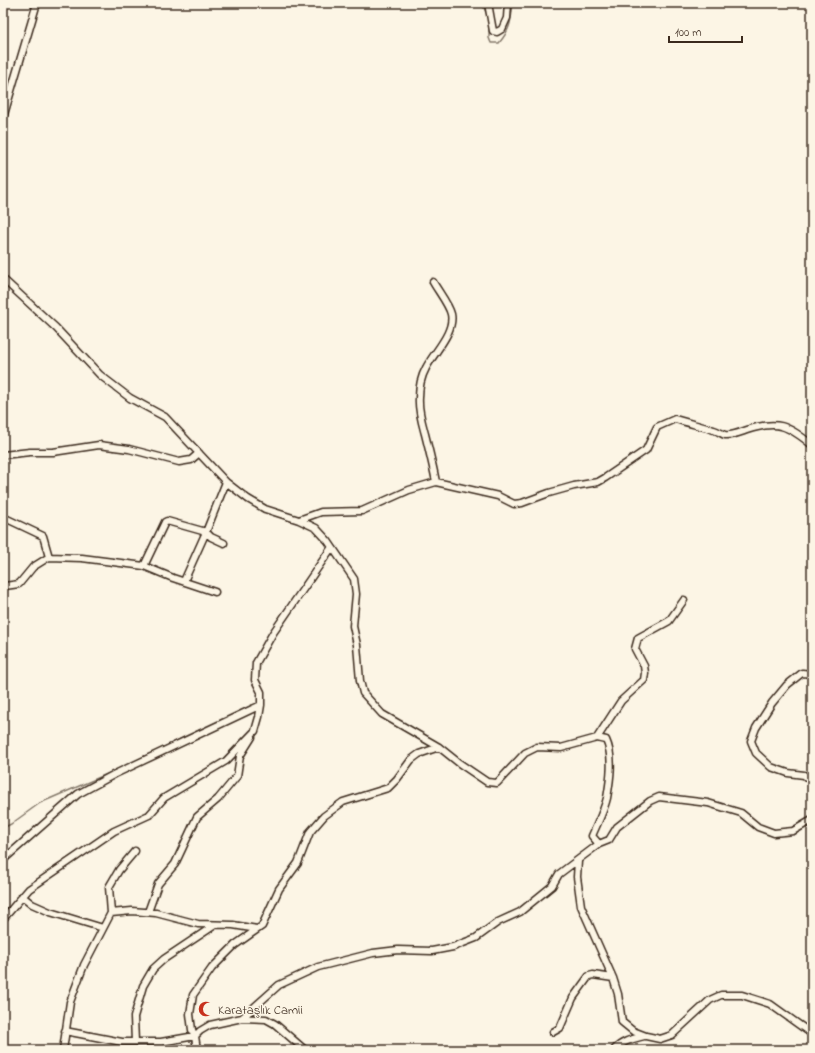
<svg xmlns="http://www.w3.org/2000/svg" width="815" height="1053" font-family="'Indie Flower',sans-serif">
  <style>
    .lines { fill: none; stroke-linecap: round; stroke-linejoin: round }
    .stream { stroke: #85796b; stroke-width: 1.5 }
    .minor-casing { stroke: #3b2a1e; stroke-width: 9 }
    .minor { stroke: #fcf5e5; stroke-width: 6 }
    .labels { text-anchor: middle; stroke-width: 3; stroke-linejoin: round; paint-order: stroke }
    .poi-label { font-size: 13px; fill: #3b2a1e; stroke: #fcf5e5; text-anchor: start }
  </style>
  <rect width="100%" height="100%" fill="#fcf5e5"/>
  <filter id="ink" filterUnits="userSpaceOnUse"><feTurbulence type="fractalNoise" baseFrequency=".025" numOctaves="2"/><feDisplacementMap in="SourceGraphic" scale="8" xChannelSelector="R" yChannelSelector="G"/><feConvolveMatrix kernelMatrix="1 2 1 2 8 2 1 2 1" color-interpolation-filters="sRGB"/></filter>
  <g filter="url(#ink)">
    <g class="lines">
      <path class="stream" d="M482 3 487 15
        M489 27V38L491 43H499C511 29 511 20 513 3
        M159 750 184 737 252 705
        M3 828 11 824 40 803 130 764"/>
      <defs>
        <path id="minor" d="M488 3 493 31 497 32 502 29 507 18 508 3
          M3 118 37 3
          M3 279 56 328 100 375 130 398 165 417 226 482 248 499 265 509 299 520 316 528 328 541 354 579 356 594 353 626 357 645 360 681 363 693 382 714 439 747 459 763 487 782 497 783 525 753 537 747 561 748 597 738 606 740C614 757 610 781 607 798 604 811 597 824 592 836L599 844 609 840 617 827 650 801 659 797 708 803 741 813 758 827 774 833 793 831 812 820
          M433 282C438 291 449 305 451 314 455 332 434 352 426 368 421 377 419 388 419 398 418 410 422 423 425 434 429 450 433 466 436 482
          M3 455 30 452H53L99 445 129 449 179 462 191 460 199 453
          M3 517 43 536 49 557
          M299 520 321 512 362 511 409 490 436 482 498 496 514 504 522 503 549 493 574 486 598 482 605 478 646 450 657 427 675 419C688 423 701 426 714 430 718 431 722 434 725 435 732 436 741 432 747 430 777 420 788 425 812 445
          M144 566 165 522 167 521 206 532 211 537 224 543
          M184 581 206 532 226 482
          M3 588 5 586 19 584 33 567 49 557 82 558 144 566 173 578 215 592
          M812 674 802 673 787 685 772 703 756 728 751 741 756 753 771 767 788 773 804 775 812 782
          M597 738 621 701 644 680 645 673 644 666 635 649 638 638 669 621 684 600
          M3 860 78 794 115 774 261 705
          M578 861 577 877 581 906 613 978 618 994 622 1022 633 1031 646 1036 660 1039 672 1035 710 1000 721 995H742L770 1004 812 1034
          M22 896 32 904 50 912 103 928
          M148 912 158 884 175 864 197 817 218 799 237 776 240 756 252 737
          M111 913 132 911 156 913 198 924 233 925 257 929
          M3 919 29 889 114 831 149 815 164 798 226 761 255 731 259 717 261 705V692L255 680 256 663 273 633 332 547
          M242 1018 266 1019 275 1024 305 1050
          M65 1031 122 1042H161L195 1036 200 1031 210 1025 242 1018 279 985 318 967 373 953 398 950 432 951 453 947 476 938 498 922 520 912 552 886 559 874 599 844
          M553 1032 560 1028 573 998 589 976 593 975 613 978
          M135 1042 134 1017 143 986 153 969 164 959 215 925
          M63 1050 70 1002 84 965 111 913 109 887 119 870 135 851
          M197 1050 195 1036 192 1030 190 1014 193 995 212 968 235 945 262 926 279 889 298 863 310 832 324 816 343 802 388 788 397 779 411 760 419 754 439 747
          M614 1050C622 1041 633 1039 644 1036"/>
      </defs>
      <use href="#minor" class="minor-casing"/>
      <use href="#minor" class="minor"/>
    </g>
  </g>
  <defs>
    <symbol id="mosque-bare" viewBox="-9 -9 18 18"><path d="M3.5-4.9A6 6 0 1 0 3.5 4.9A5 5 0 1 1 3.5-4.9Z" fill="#c8321e" stroke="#fcf5e5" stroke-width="2.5" paint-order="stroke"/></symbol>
  </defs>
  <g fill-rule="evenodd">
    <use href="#mosque-bare" x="195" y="998" width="22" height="22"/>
  </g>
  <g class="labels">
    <g class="poi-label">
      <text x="218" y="1014">Karataşlık Camii</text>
    </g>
  </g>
  <rect width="815" height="1053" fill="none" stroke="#fcf5e5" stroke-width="16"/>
  <rect x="8" y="8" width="799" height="1037" fill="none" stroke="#3b2a1e" stroke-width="1.5" filter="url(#ink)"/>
  <path d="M669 36v6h73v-6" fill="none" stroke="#3b2a1e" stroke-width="2"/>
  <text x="675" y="36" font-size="12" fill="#3b2a1e" stroke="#fcf5e5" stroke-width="3" paint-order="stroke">100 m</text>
</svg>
